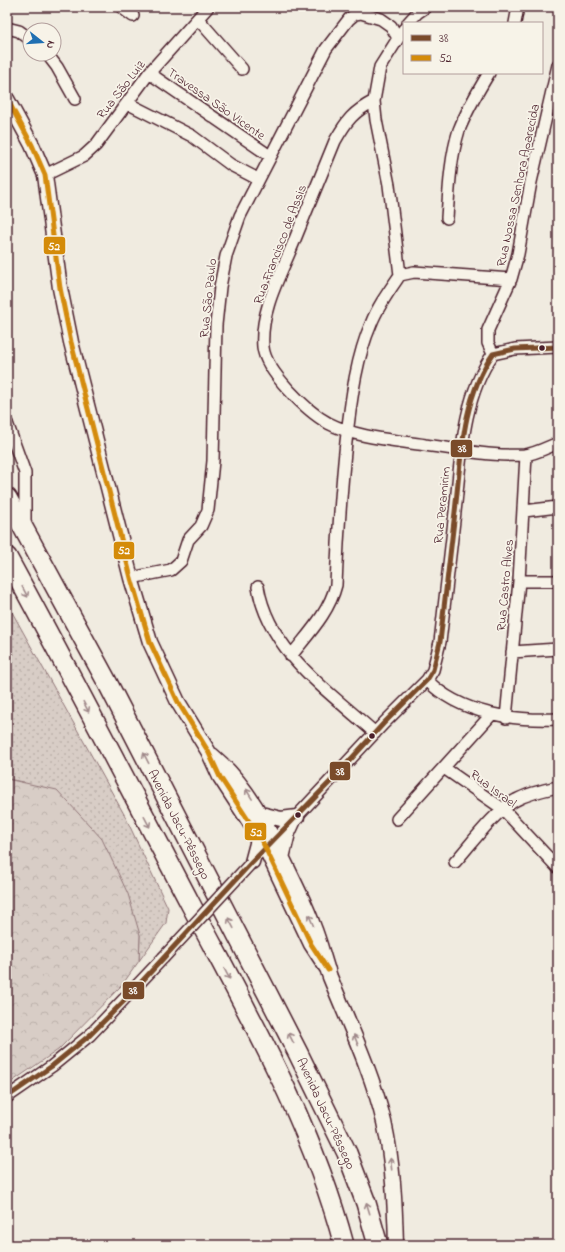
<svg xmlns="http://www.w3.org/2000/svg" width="565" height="1252" font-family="'Indie Flower',sans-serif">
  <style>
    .green { fill: url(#green-dots); stroke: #917678 }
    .forest { fill: url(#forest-crowns); stroke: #917678 }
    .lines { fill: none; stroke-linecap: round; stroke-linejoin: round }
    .minor-casing { stroke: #4a1f2b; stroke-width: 14 }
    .tertiary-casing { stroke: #4a1f2b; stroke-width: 17 }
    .trunk-casing { stroke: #4a1f2b; stroke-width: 22 }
    .minor { stroke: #f7f3e8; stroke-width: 11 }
    .tertiary { stroke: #f7f3e8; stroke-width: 14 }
    .trunk { stroke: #f7f3e8; stroke-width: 19 }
    .minor-bridge-casing { stroke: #4a1f2b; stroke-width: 14; stroke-linecap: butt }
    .minor-bridge { stroke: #f7f3e8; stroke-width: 11 }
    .bus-1-casing { stroke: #f7f3e8; stroke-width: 8 }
    .bus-2-casing { stroke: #f7f3e8; stroke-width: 8 }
    .bus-1 { stroke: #7a4b2a; stroke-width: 5 }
    .bus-2 { stroke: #d48b09; stroke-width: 5 }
    .oneway { stroke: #a0898a }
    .bus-dot { fill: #4a1f2b; stroke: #f7f3e8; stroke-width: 1.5 }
    .labels { text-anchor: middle; stroke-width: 3.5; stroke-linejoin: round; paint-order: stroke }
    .street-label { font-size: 13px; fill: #4a1f2b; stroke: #f7f3e8 }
    .line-badge { stroke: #f7f3e8; stroke-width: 1.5 }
    .badge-label { font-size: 11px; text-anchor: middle; font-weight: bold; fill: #fff }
  </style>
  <defs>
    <pattern id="green-dots" width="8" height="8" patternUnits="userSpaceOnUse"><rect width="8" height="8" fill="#d8cdc6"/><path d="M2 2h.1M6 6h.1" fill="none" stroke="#bbb0aa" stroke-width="1.8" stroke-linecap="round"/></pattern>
    <pattern id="forest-crowns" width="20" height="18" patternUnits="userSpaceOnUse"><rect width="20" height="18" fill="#d8cdc6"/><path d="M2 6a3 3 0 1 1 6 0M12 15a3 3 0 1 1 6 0" fill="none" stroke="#bbb0aa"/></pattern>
  </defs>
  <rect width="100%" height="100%" fill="#f0ebe0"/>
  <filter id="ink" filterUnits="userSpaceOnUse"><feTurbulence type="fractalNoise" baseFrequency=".025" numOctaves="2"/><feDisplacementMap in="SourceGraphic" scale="8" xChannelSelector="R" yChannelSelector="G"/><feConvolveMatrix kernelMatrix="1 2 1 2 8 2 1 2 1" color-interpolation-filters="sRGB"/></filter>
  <g filter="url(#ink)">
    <path class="green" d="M7 603 125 816 168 908 166 923 139 961 140 935 24 782 7 779Z"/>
    <path class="forest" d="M7 779 57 790 102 839 128 894 140 935 139 961 122 985 58 1050 7 1085Z"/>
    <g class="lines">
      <defs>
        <path id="minor" d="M121 7 133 16
          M198 19 242 69
          M408 23 417 13 426 7
          M515 23 518 7
          M7 28 19 31 30 39
          M47 54 57 67 75 99
          M149 73 270 156
          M374 101C353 112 347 120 335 141 321 175 307 209 293 244 280 276 260 311 263 347 265 371 308 412 328 423 357 438 394 440 425 445 457 449 492 457 524 455 535 454 548 447 558 443
          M127 103 192 136 231 165 258 179
          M45 175 84 156 96 145 149 73 208 7
          M447 218C449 189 450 159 459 130 467 110 478 91 489 73
          M400 275 389 185 376 120 374 101 380 67 404 29
          M400 275 414 272 511 279
          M493 354 488 343V330L511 279 518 254 531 182 558 65
          M7 423 25 473V526
          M524 511 558 507
          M131 578 171 570 181 561 188 540 201 526 208 510 213 461 216 325 220 287 226 256 240 216 326 49 349 19 355 14 361 13 381 19 391 26 398 38
          M519 581H558
          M258 587C269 652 330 692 375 733
          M512 652 558 649
          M291 656C308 634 329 613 336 585 338 537 341 490 346 442 351 403 355 361 371 324 378 306 389 291 400 275
          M427 680C459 714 515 721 558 719
          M506 718 519 581 526 455
          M444 768 503 809 558 868
          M397 819 492 714
          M269 846 384 723 427 680 433 670 440 642C445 599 450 555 455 512 461 459 462 398 493 354L515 349 558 347
          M455 862C471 844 496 810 516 800 529 793 543 790 558 787
          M7 1097 52 1066 90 1035 163 958"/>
        <path id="tertiary" d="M7 99 32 145 45 175 60 288 71 342 131 578 150 642 178 702 208 751 220 777 263 843 311 944 328 970
          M212 755C248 785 267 825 287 867 296 886 306 905 313 925 320 942 324 960 330 977 349 1024 372 1072 384 1122 393 1162 395 1204 396 1245
          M261 814 281 819 297 817
          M282 858 288 833 294 820
          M252 862 259 836"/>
        <path id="trunk" d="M7 498 106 680 298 1053 347 1153 366 1203 378 1245
          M7 557C70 672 130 789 191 905 249 1015 312 1124 344 1245"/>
      </defs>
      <use href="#minor" class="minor-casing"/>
      <use href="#tertiary" class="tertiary-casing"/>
      <use href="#trunk" class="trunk-casing"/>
      <use href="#minor" class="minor"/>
      <use href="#tertiary" class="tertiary"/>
      <use href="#trunk" class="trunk"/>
      <defs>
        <path id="minor-bridge" d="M163 958 251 863"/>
      </defs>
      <use href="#minor-bridge" class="minor-bridge-casing"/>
      <use href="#minor-bridge" class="minor-bridge"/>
      <defs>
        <path id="bus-1" d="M7 1097 52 1066 90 1035 122 1003 251 863 330 782 384 723 427 680 433 670 440 642C445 599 450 555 455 512 461 459 462 398 493 354L515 349 558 347"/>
        <path id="bus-2" d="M7 99 32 145 45 175 60 288 71 342 131 578 150 642 178 702 208 751 220 777 263 843 311 944 328 970"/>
      </defs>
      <use href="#bus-1" class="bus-1-casing"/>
      <use href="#bus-2" class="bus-2-casing"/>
      <use href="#bus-1" class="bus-1"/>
      <use href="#bus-2" class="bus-2"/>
    </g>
    <defs><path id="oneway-shaft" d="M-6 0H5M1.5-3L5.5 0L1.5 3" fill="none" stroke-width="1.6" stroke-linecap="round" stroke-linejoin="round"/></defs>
    <g class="oneway">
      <use href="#oneway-shaft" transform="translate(25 592) rotate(62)"/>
      <use href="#oneway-shaft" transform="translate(86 707) rotate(62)"/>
      <use href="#oneway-shaft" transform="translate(146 758) rotate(-117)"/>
      <use href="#oneway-shaft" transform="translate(249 794) rotate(-122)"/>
      <use href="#oneway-shaft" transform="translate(147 822) rotate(62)"/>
      <use href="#oneway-shaft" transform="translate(311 920) rotate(-113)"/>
      <use href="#oneway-shaft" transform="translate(231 923) rotate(-118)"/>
      <use href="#oneway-shaft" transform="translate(227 974) rotate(62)"/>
      <use href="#oneway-shaft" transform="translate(291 1038) rotate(-117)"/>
      <use href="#oneway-shaft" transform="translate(356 1040) rotate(-112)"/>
      <use href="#oneway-shaft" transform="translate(391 1164) rotate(-97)"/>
      <use href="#oneway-shaft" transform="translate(368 1208) rotate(-107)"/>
    </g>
  </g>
  <g class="bus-dot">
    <circle cx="542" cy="348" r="3.5"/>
    <circle cx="372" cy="736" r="3.5"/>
    <circle cx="298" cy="815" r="3.5"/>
  </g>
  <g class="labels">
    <g class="street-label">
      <text transform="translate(120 89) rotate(-52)" y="5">Rua São Luiz</text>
      <text transform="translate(217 103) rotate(35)" y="5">Travessa São Vicente</text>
      <text transform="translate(517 185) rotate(-78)" y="5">Rua Nossa Senhora Aparecida</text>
      <text transform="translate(279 244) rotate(-69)" y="5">Rua Francisco de Assis</text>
      <text transform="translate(207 298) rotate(-84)" y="5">Rua São Paulo</text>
      <text transform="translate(441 505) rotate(-84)" y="5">Rua Peramirim</text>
      <text transform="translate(504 585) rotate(-85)" y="5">Rua Castro Alves</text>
      <text transform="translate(494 788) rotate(37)" y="5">Rua Israel</text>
      <text transform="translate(180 824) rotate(63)" y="5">Avenida Jacu-Pêssego</text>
      <text transform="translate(327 1113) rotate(65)" y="5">Avenida Jacu-Pêssego</text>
    </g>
  </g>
  <g class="line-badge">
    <rect x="43" y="236" width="23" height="19" rx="4" fill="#d48b09"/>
    <rect x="450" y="439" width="23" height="19" rx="4" fill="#7a4b2a"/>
    <rect x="113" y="541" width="22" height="19" rx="4" fill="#d48b09"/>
    <rect x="329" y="761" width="22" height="20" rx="4" fill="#7a4b2a"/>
    <rect x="244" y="822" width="23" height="19" rx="4" fill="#d48b09"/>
    <rect x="122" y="981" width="23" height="19" rx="4" fill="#7a4b2a"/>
  </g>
  <g class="badge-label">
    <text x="54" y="250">52</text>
    <text x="462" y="452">38</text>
    <text x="124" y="554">52</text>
    <text x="340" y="775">38</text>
    <text x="256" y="836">52</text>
    <text x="133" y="994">38</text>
  </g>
  <rect width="565" height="1252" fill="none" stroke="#f7f3e8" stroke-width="24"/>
  <rect x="12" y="12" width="541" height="1228" fill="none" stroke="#4a1f2b" stroke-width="1.5" filter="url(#ink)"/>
  <rect x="403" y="22" width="140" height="52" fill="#f7f3e8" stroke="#b29e9c"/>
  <rect x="411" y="35" width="20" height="6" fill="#7a4b2a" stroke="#b29e9c"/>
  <text x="439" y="42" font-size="12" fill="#4a1f2b">38</text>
  <rect x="411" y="55" width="20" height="6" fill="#d48b09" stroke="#b29e9c"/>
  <text x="439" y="62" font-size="12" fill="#4a1f2b">52</text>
  <g transform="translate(42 42) rotate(107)"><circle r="19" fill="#f7f3e8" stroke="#b29e9c"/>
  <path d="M0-3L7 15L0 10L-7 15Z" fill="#1f6fb2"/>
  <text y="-6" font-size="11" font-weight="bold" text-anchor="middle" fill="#4a1f2b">N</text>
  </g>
</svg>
